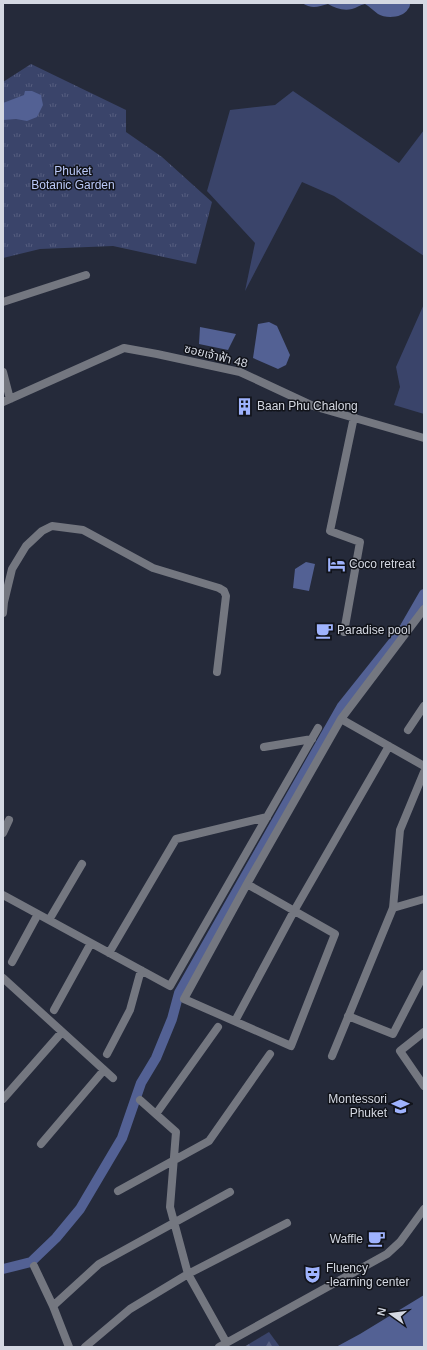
<svg xmlns="http://www.w3.org/2000/svg" width="427" height="1350" font-family="Arial,'Noto Sans Thai',sans-serif">
  <style>
    .grass { fill: #3a446a }
    .forest { fill: url(#forest-firs) }
    .park { fill: url(#park-tufts) }
    .water { fill: #536194 }
    .lines { fill: none; stroke-linecap: round; stroke-linejoin: round }
    .canal { stroke: #536194; stroke-width: 10 }
    .minor { stroke: #747780; stroke-width: 8 }
    .labels { text-anchor: middle; stroke-width: 3; stroke-linejoin: round; paint-order: stroke }
    .park-label { font-size: 12px; fill: #bbc9f8; stroke: #11131a }
    .street-label { font-size: 12px; fill: #d4d8e2; stroke: #11131a }
    .poi-label { font-size: 12px; fill: #d4d8e2; stroke: #11131a; text-anchor: start }
  </style>
  <defs>
    <pattern id="forest-firs" width="22" height="20" patternUnits="userSpaceOnUse"><rect width="22" height="20" fill="#3a446a"/><path d="M5 1l3.5 6h-7zM16 11l3.5 6h-7z" fill="#565e7f"/></pattern>
    <pattern id="park-tufts" width="24" height="20" patternUnits="userSpaceOnUse"><rect width="24" height="20" fill="#3a446a"/><path d="M3 7l-1-3M5 7V3M7 7l1-3M15 17l-1-3M17 17v-4M19 17l1-3" fill="none" stroke="#565e7f"/></pattern>
  </defs>
  <rect width="100%" height="100%" fill="#252a3a"/>
  <path class="grass" d="M293 91 399 163 424 130V256L334 196 302 182 245 291 255 243 207 191 230 110 275 105Z
    M424 304V414L394 405 400 387 396 367Z"/>
  <path class="forest" d="M269 1332 280 1347H244Z"/>
  <path class="park" d="M31 64 126 110V132L162 157 212 202 196 264 113 246 40 249 3 258V82Z"/>
  <path class="water" d="M302 3H410C410 5 410 7 408 9 403 18 386 19 378 14 373 10 370 7 365 4 360 5 356 8 352 9 343 11 335 8 328 4 318 7 311 9 302 3Z
    M25 91H32L41 95 43 105 37 117 27 121 16 119 3 120V103L24 95Z
    M269 322 277 326 290 355 286 365 278 369 253 358 258 324Z
    M200 327 236 334 228 350 199 344Z
    M306 562 315 564 309 591 293 588 295 569Z
    M424 1295V1347H336L360 1334Z"/>
  <g class="lines">
    <path class="canal" d="M3 1269 31 1262 56 1238 80 1209 122 1138 141 1083 156 1058 172 1019 179 993 342 706 405 627 424 594"/>
    <path class="minor" d="M3 302 86 275
      M3 372 10 399
      M3 402 124 348 157 354 240 372 313 406 424 438
      M3 613 4 602 12 569 26 546 42 531 52 526 83 530 153 568 219 588 224 591 226 596 217 672
      M344 632 360 542 330 531 354 417
      M341 719 424 766
      M408 730 424 706
      M264 747 312 739
      M3 833 9 820
      M247 884 335 934 291 1046 184 999 247 884 341 719 424 609
      M3 895 170 986 318 728
      M393 908 424 899
      M49 920 82 864
      M109 953 176 839 267 817
      M12 962 38 914
      M3 978 113 1078
      M54 1010 91 943
      M348 1016 393 1034 424 974
      M235 1021 294 911 389 746
      M424 1032 400 1051 424 1086
      M107 1054 130 1010 141 970
      M332 1056 393 908 400 830 424 772
      M3 1099 62 1032
      M140 1100 176 1132 170 1207 188 1274 226 1342
      M156 1114 218 1027
      M41 1144 104 1070
      M118 1191 209 1141 270 1054
      M34 1266 53 1306 69 1347
      M53 1306 99 1264 230 1192
      M85 1347 130 1309 188 1274 287 1223
      M219 1347 387 1254 400 1242 424 1209"/>
  </g>
  <defs>
    <symbol id="building-bare" viewBox="-9 -9 18 18"><path d="M-4-6H4V6H1V3H-1V6H-4ZM-2.5-4.3h1.7v1.8h-1.7ZM.8-4.3h1.7v1.8H.8ZM-2.5-1h1.7V.8h-1.7ZM.8-1h1.7V.8H.8Z" fill="#9fb3fd" stroke="#11131a" stroke-width="2.5" paint-order="stroke"/></symbol>
    <symbol id="hotel-bare" viewBox="-9 -9 18 18"><path d="M-6-4.5h1.5V1H6V5H4.5V3h-9V5H-6ZM-4 0a1.8 1.8 0 1 1 3.6 0ZM.5 0V-2.5h3Q6-2.5 6 0Z" fill="#9fb3fd" stroke="#11131a" stroke-width="2.5" paint-order="stroke"/></symbol>
    <symbol id="cafe-bare" viewBox="-9 -9 18 18"><path d="M-5.5-4.5H6V0H3Q3 3.5 0 3.5H-2.5Q-5.5 3.5-5.5 0ZM3-3.2v2h1.7v-2ZM-6 4.5H4V6H-6Z" fill="#9fb3fd" stroke="#11131a" stroke-width="2.5" paint-order="stroke"/></symbol>
    <symbol id="school-bare" viewBox="-9 -9 18 18"><path d="M0-5L7-2L0 1L-7-2ZM-4 1L0 2.5L4 1V4Q0 6-4 4Z" fill="#9fb3fd" stroke="#11131a" stroke-width="2.5" paint-order="stroke"/></symbol>
    <symbol id="theatre-bare" viewBox="-9 -9 18 18"><path d="M-5-5.5Q0-4 5-5.5V0Q5 5 0 6Q-5 5-5 0ZM-3.3-2.5H-1v1.5H-3.3ZM1-2.5H3.3v1.5H1ZM-2.8 1Q0 5.5 2.8 1Z" fill="#9fb3fd" stroke="#11131a" stroke-width="2.5" paint-order="stroke"/></symbol>
  </defs>
  <g fill-rule="evenodd">
    <use href="#building-bare" x="232" y="394" width="25" height="25"/>
    <use href="#hotel-bare" x="324" y="552" width="25" height="25"/>
    <use href="#cafe-bare" x="312" y="618" width="25" height="25"/>
    <use href="#school-bare" x="388" y="1094" width="25" height="25"/>
    <use href="#cafe-bare" x="364" y="1226" width="25" height="25"/>
    <use href="#theatre-bare" x="300" y="1262" width="25" height="25"/>
  </g>
  <g class="labels">
    <g class="park-label">
      <text x="73" y="175">Phuket<tspan x="73" dy="14">Botanic Garden</tspan></text>
    </g>
    <g class="street-label">
      <text transform="translate(216 356) rotate(14)" y="4">ซอยเจ้าฟ้า 48</text>
    </g>
    <g class="poi-label">
      <text x="257" y="410">Baan Phu Chalong</text>
      <text x="349" y="568">Coco retreat</text>
      <text x="337" y="634">Paradise pool</text>
      <text x="387" y="1103" text-anchor="end">Montessori<tspan x="387" dy="14">Phuket</tspan></text>
      <text x="363" y="1243" text-anchor="end">Waffle</text>
      <text x="326" y="1272">Fluency<tspan x="326" dy="14">-learning center</tspan></text>
    </g>
  </g>
  <rect width="427" height="1350" fill="none" stroke="#d4d8e2" stroke-width="8"/>
  <g transform="translate(391 1314) rotate(284)" stroke="#11131a" stroke-width="3" paint-order="stroke">
  <path d="M0-3L7 15L0 10L-7 15Z" fill="#d4d8e2"/>
  <text y="-6" font-size="11" font-weight="bold" text-anchor="middle" fill="#d4d8e2">N</text>
  </g>
</svg>
